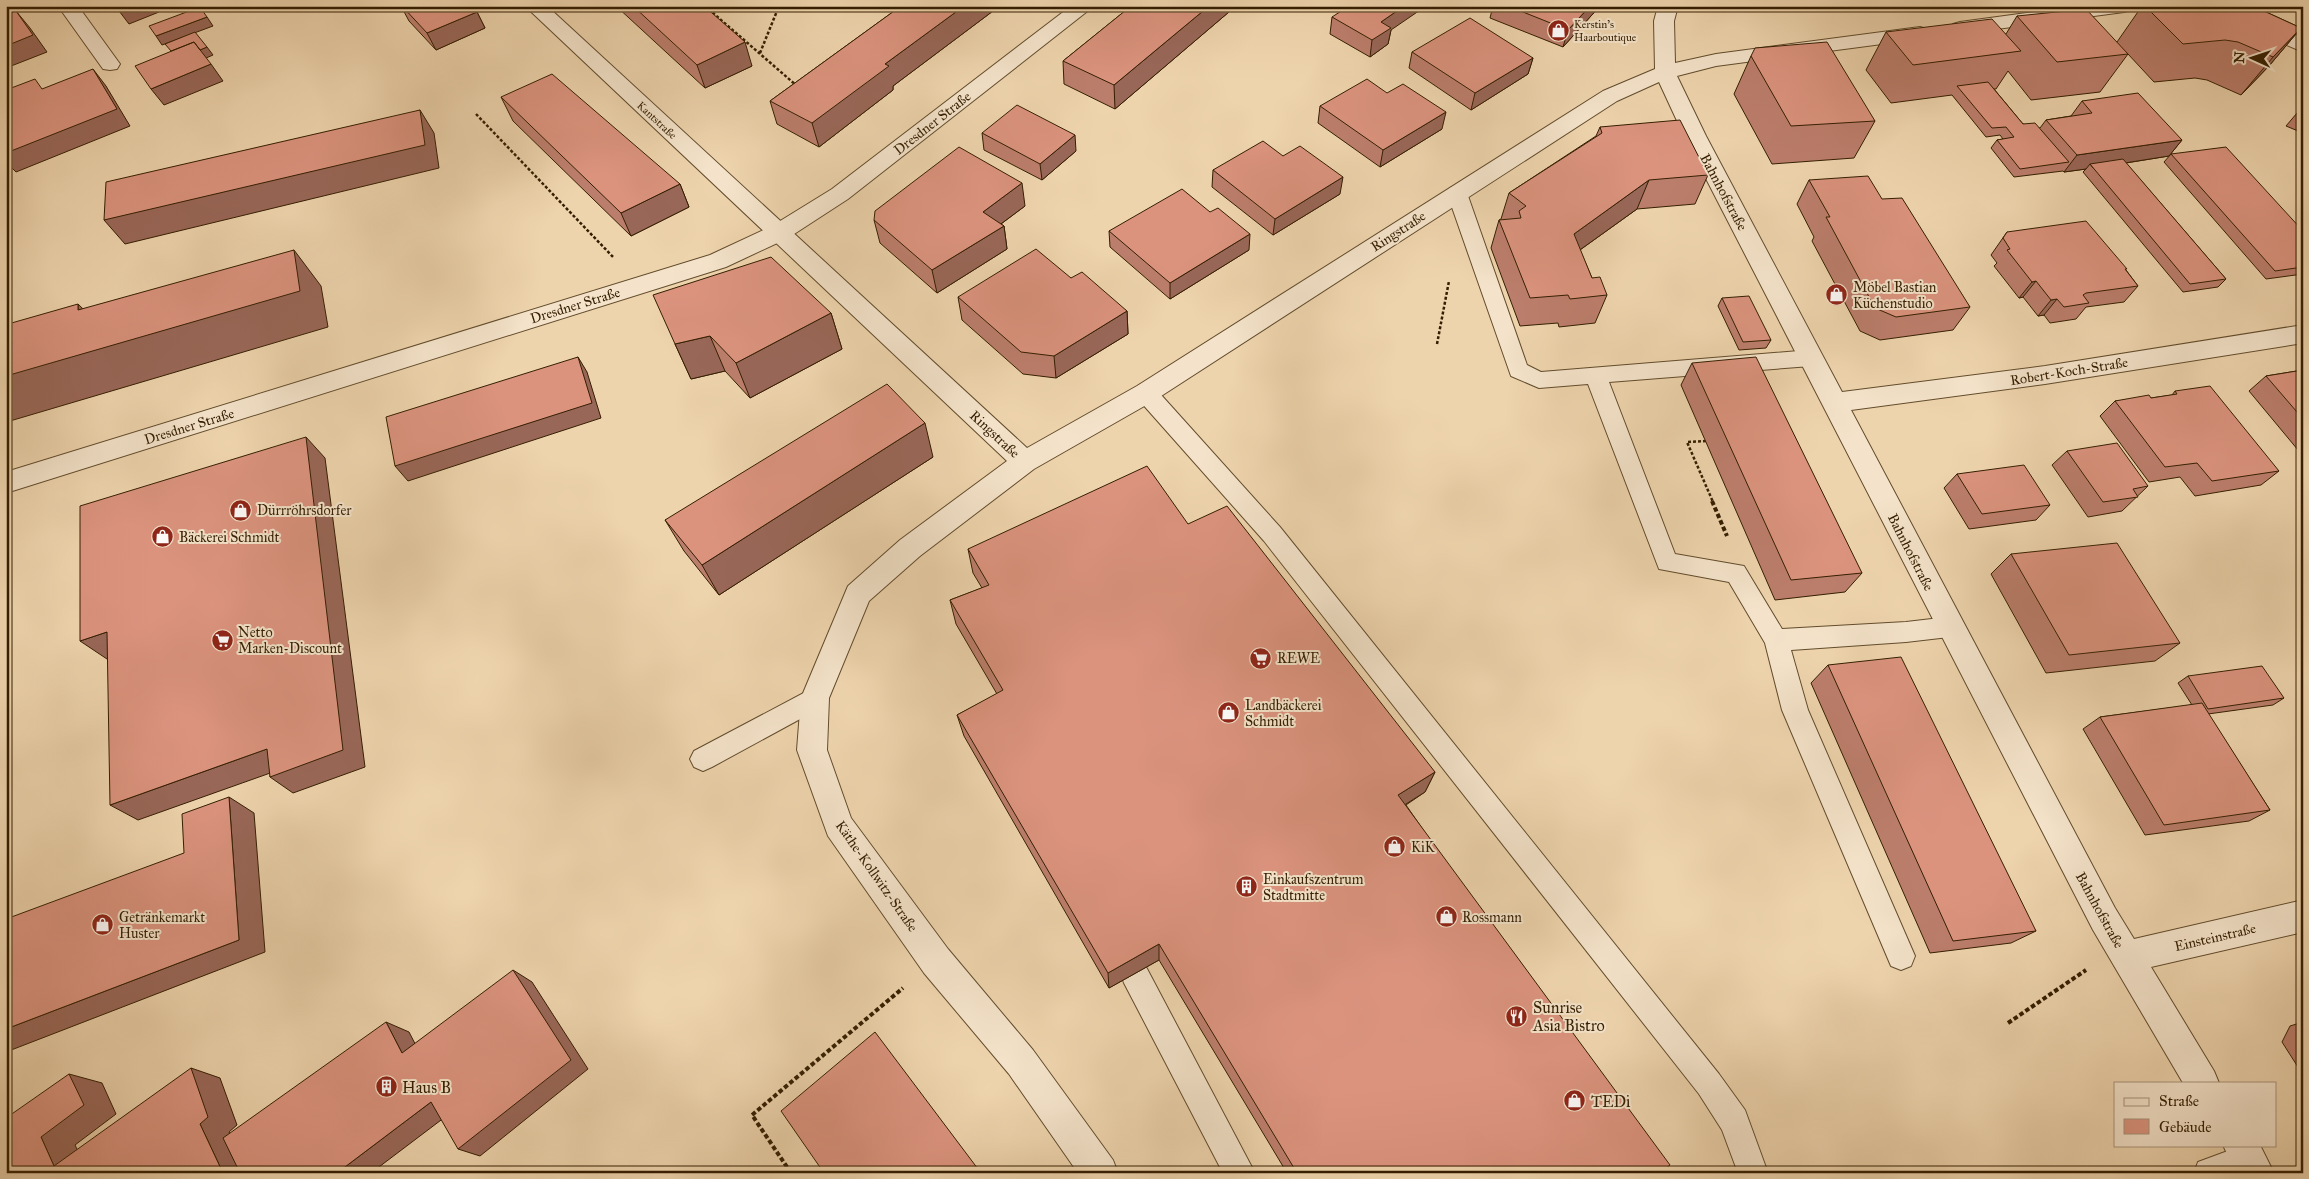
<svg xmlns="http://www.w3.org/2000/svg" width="2309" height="1179" font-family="'IM FELL Great Primer',serif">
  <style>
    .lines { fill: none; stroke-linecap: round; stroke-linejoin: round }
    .service-casing { stroke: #624c2c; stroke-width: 2 }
    .minor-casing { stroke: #624c2c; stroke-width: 2 }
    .tertiary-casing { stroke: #624c2c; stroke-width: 2 }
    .path-far1 { stroke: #341e01; stroke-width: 2.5; stroke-dasharray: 3 2; stroke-linecap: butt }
    .path { stroke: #341e01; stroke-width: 4; stroke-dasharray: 4.5 2.5; stroke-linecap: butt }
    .service { fill: #f4e3ca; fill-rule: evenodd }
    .minor { fill: #f4e3ca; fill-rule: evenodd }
    .tertiary { fill: #f4e3ca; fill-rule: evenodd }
    .wall { fill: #bc7e6c; stroke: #341e01 }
    .shaded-wall { fill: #996758; stroke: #341e01 }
    .building { fill: #db937e; stroke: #341e01 }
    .labels { text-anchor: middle; stroke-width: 4; stroke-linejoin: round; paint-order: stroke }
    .far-poi-label { font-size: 11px; fill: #341e01; stroke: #f4e3ca; text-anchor: start }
    .far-street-label { font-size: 11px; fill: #341e01; stroke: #f4e3ca }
    .street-label { font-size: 14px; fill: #341e01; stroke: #f4e3ca }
    .poi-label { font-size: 14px; fill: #341e01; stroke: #f4e3ca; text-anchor: start }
    .near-poi-label { font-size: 16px; fill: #341e01; stroke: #f4e3ca; text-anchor: start }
  </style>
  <rect width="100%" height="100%" fill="#eed4ad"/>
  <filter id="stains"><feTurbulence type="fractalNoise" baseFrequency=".004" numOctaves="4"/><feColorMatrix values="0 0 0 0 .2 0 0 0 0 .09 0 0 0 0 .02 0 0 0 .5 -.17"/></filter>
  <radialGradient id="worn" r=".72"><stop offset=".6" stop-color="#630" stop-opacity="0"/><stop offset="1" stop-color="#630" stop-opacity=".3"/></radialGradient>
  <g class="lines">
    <defs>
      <path id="service" d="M1457 186 1464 188 1467 193 1527 365 1541 372 1811 350 1818 352 1822 358 1818 364 1811 366 1609 382 1675 554 1744 566 1782 629 1906 622 1949 617 1958 620 1961 627 1958 634 1949 637 1906 642 1791 650 1808 710 1915 956 1911 966 1901 970 1891 966 1782 710 1765 643 1729 582 1659 569 1588 384 1539 388 1511 376 1447 193 1450 188Z
        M1146 385 1154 387 1280 527 1719 1074 1745 1110 1768 1173H1738L1722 1130 1699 1094 1264 541 1138 399 1135 393 1138 387Z
        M815 687 824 690 828 698 824 706 712 767 703 771 694 767 690 759 694 751Z
        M1134 959 1144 963 1255 1173H1223L1124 983 1120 973 1124 963Z
        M2244 1145 2259 1148 2263 1159 2259 1170 2252 1173H2194L2198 1162Z"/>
      <path id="minor" d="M6 6H17L14 10 7 12Z
        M58 6H78L120 64 117 69 110 70 103 69Z
        M525 6H547L1027 448 1137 386 1603 91 1655 69 1654 21 1658 6H1678L1674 21 1675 63 1716 54 1920 27 1927 29 1930 33 1927 37 1920 39 1716 66 1677 76 1706 136 1842 392 2045 366 2303 325V343L2045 384 1851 410 2115 908 2134 939 2303 900V932L2151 967 2214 1071 2219 1083H2183L2093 930 1684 136 1659 82 1617 101 1155 400 1034 469 920 556 869 601 829 698 827 750 851 818 948 949 1033 1050 1113 1160 1118 1173H1078L1009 1074 924 973 828 836 797 750 801 698 848 586 900 540 1007 461Z
        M2078 6H2134L2131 10 2124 12 1960 34 1953 32 1950 28 1953 24 1960 22Z
        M2222 6H2245L2268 23 2303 38V52L2254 31Z
        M2223 1145H2260L2274 1173H2236Z"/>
      <path id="tertiary" d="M1071 6H1094L848 199 788 238 726 267 6 493V472L710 255 772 226 832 189Z"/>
    </defs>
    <use href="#service" class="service-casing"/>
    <use href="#minor" class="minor-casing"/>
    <use href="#tertiary" class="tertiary-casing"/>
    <path class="path-far1" d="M705 6 797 86
      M760 53 779 6
      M476 114 614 258
      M1437 344 1449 281
      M1706 441 1687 442 1713 502"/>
    <path class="path" d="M1712 501 1727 536
      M2008 1023 2086 970
      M791 1173 752 1115 903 988"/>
    <use href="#service" class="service"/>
    <use href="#minor" class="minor"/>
    <use href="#tertiary" class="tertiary"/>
  </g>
  <path class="wall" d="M401 6H472L477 12 485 28 436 50 409 21Z
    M616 6H704L752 66 705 88Z
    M901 6H992L993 11 893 86V90L819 147 777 124 770 101Z
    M1131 6H1236L1115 109 1064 84 1063 61Z
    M1493 6H1600L1563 47 1490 18Z
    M2142 6H2253L2301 28 2269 66 2241 95 2207 80 2195 78 2154 82 2128 54 2100 92 2031 100 2008 71 1996 89H1994L2023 124 2040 128 2046 120 2071 116 2082 101 2182 140 2169 156 2126 163 2226 279 2218 287 2183 292 2083 172 2086 169 2064 172 2063 171 2014 177 1991 148 1997 140 2003 139 2000 135 1986 137 1952 95 1891 103 1866 70 1886 32 2006 34 2017 16 2117 42Z
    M1332 17 1391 30 1388 44 1370 57 1330 34Z
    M1412 52 1533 58 1528 74 1471 110 1409 68Z
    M1751 56 1875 121 1854 158 1772 164 1734 94Z
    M501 97 680 184 689 207 631 236 513 121Z
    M1320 106 1442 129 1380 167 1318 123Z
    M2303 106V133L2286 126Z
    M1600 127 1708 175 1695 204 1637 209 1580 250 1592 278 1607 295 1595 323 1559 327 1558 323 1520 326 1491 248 1499 220 1501 219 1509 193 1596 136Z
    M982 133 1076 151 1042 180 984 150Z
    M2171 154 2303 231V274L2266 279 2164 162Z
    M1283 156 1340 194 1273 235 1212 187 1213 170Z
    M1809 180 1882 199 1970 307 1953 330 1880 340 1860 331 1812 241 1814 237 1797 204Z
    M1025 206 1001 224 1004 226 1007 249 937 293 880 243 874 220Z
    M1210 212 1249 250 1170 299 1110 247 1109 231Z
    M2007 232 2126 270 2138 286 2124 302 2086 307 2076 319 2050 323 2044 315 2038 316 2023 297 2019 298 1994 266 1997 263 1991 255Z
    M1071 278 1127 311 1128 334 1056 378 1023 374 962 320 958 297Z
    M1722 298 1771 340 1766 348 1739 350 1718 306Z
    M831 313 842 349 750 398 725 371 691 379 675 344Z
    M1692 363 1862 573 1845 592 1775 600 1681 385Z
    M2303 370V456L2249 391 2266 376Z
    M2175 391 2279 471 2261 485 2195 496 2180 477 2149 482 2100 416 2115 401 2151 398 2172 395Z
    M2067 451 2148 486 2122 511 2088 517 2052 465Z
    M933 457 719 595 684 551 665 520Z
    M1957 474 2050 505 2036 520 1969 529 1944 488Z
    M1188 524 1435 772 1425 792 1406 805 1660 1173H1287L1159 960 1109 988 964 736 957 715 997 694 956 624 950 600 982 588 973 573 968 549Z
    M2011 554 2180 643 2155 661 2046 673 1991 574Z
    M1828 665 2036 931 2011 943 1930 953 1811 683Z
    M2188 676 2284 698 2273 705 2208 714 2270 810 2249 821 2145 835 2083 729 2100 717 2192 705 2178 683Z
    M2303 1022V1075L2282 1042 2290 1026Z"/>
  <path class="shaded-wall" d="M119 6H155L159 12 129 24 116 7Z
    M964 6H992L993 11 893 86V90L819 147 812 123 885 64Z
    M1209 6H1236L1115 109 1114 85Z
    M1404 6H1426L1391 30 1388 44 1370 57 1372 40 1381 22Z
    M1590 6H1600L1563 47 1568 30Z
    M16 11 30 28 47 52 6 68V46Z
    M477 12 485 28 436 50 427 33Z
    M207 17 213 26 162 45 156 36Z
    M2301 28 2269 66 2241 95 2273 57Z
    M745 42 752 66 705 88 697 65Z
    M207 47 213 55 183 68 177 59Z
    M1533 58 1528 74 1471 110 1475 93Z
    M211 64 223 81 164 105 151 89Z
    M93 69 106 86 130 126 16 172 6 162V153Z
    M420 110 434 133 439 168 125 244 104 220Z
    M1446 112 1442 129 1380 167 1383 150Z
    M1075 135 1076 151 1042 180 1040 164Z
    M2182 140 2169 156 2093 168 2090 164 2086 169 2064 172 2077 155Z
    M1343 177 1340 194 1273 235 1275 219Z
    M1649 180 1637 209 1563 262 1574 234Z
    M1022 183 1025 206 986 235 983 212Z
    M680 184 689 207 631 236 621 213Z
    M1004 226 1007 249 937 293 932 270Z
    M1250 234 1249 250 1170 299V283Z
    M294 250 321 286 328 327 10 421 6 418V376L78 310V304L114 339Z
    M2036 281 2023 297 2019 298 2032 282Z
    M2057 299 2044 315 2038 316 2051 300Z
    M1127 311 1128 334 1056 378 1054 356Z
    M831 313 842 349 750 398 736 363Z
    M710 336 725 371 691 379 675 344Z
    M578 357 587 372 601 418 408 481 395 466Z
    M925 423 933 457 719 595 702 565Z
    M306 437 325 458 365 767 293 793 270 777Z
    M107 632 133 650 107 659 80 641Z
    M267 749 290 766 138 820 110 805Z
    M1435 772 1425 792 1390 814 1398 795Z
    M229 797 254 813 265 952 6 1052V1029L239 940Z
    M1159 944V960L1109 988 1108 973Z
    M513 970 532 982 588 1069 480 1156 458 1149Z
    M386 1022 409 1032 425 1063 402 1053Z
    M191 1068 220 1078 237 1125 229 1132 249 1173H223L200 1124Z
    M69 1074 102 1083 116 1114 75 1145 88 1172 54 1166 41 1137Z
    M431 1102 453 1111 371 1173H337Z"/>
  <path class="building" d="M402 6H472L477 12 427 33Z
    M633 6H704L745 42 697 65Z
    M901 6H964L885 64 889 66 812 123 770 101Z
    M1131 6H1209L1114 85 1063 61Z
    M1349 6H1404L1381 22 1391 28 1372 40 1332 17Z
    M1508 6H1590L1568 30Z
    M2145 6H2253L2301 28 2273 57 2238 42 2225 40 2183 44Z
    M200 7 207 17 156 36 149 26Z
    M2086 9 2128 54 2057 62 2017 16Z
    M16 11 33 35 6 46V15Z
    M1470 18 1533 58 1475 93 1412 52Z
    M1992 19 2021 51 1913 65 1886 32Z
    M195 32 207 47 200 50 194 42 171 51 165 44Z
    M194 42 211 64 151 89 135 66Z
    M1827 42 1875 121 1791 126 1751 56 1755 48Z
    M93 69 117 109 6 153V90L35 79 42 89Z
    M552 74 680 184 621 213 501 97Z
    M1367 79 1387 93 1403 84 1446 112 1383 150 1320 106Z
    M1988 82 2023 124 2035 123 2069 162 2020 169 1997 140 2014 137 2006 127 1992 128 1957 86Z
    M2138 93 2182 140 2077 155 2046 120 2092 113 2082 101Z
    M1017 105 1075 135 1040 164 982 133Z
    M420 110 425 145 104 220 106 182Z
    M1680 120 1708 175 1649 180 1574 234 1592 278 1600 277 1607 295 1570 299 1568 295 1530 298 1499 220 1521 218 1519 211 1526 206 1509 193 1602 133 1600 127Z
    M1263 141 1283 156 1300 146 1343 177 1275 219 1213 170Z
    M959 147 1022 183 983 212 1004 226 932 270 874 220 875 211Z
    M2226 147 2303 231V267L2275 271 2171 154Z
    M2123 159 2226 279 2190 284 2090 164Z
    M1868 176 1882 199 1902 198 1970 307 1896 317 1875 308 1826 217H1830L1809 180Z
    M1182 189 1210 212 1218 208 1250 234 1170 283 1109 231Z
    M2086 221 2127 269H2125L2138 286 2086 293 2083 295 2089 303 2064 307 2057 299 2051 300 2036 281 2032 282 2007 250 2010 249 2003 238 2007 232Z
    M1036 249 1071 278 1082 272 1127 311 1054 356 1021 352 958 297Z
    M294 250 300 291 6 376V331H8V324L78 304V310Z
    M771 257 831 313 736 363 710 336 675 344 653 295Z
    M1749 296 1771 340 1743 342 1722 298Z
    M578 357 592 403 395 466 386 417Z
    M1756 357 1862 573 1791 580 1692 363Z
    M2303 370V419L2266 376Z
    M887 384 925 423 702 565 665 520Z
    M2210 386 2279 471 2212 481 2197 463 2165 467 2115 401 2149 395 2151 398 2177 394 2175 391Z
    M306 437 343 750 270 777 267 749 110 805 107 632 80 641V506Z
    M2117 443 2148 486 2133 489 2138 497 2103 502 2067 451Z
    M2024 465 2050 505 1982 514 1957 474Z
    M1147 466 1188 524 1227 506 1435 772 1398 795 1670 1165 1660 1173H1297L1159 944 1108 973 957 715 1003 690 950 600 989 585 968 549Z
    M2117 543 2180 643 2069 655 2011 554Z
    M1901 657 2036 931 1953 941 1828 665Z
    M2262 666 2284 698 2208 709 2188 676Z
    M2202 703 2270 810 2164 825 2100 717Z
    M229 797 239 940 6 1029V919L184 853 182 814Z
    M513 970 571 1060 458 1149 431 1102 337 1173H240L223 1138 386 1022 402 1053Z
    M875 1032 981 1173H824L781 1111Z
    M191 1068 208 1117 200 1124 223 1173H6V1118L69 1074 84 1105 41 1137 54 1166Z"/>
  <defs>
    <symbol id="shop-disc" viewBox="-11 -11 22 22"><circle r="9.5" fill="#8f2418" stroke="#f4e3ca"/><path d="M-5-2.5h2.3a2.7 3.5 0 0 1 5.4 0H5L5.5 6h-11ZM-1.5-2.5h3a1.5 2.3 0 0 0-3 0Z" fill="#fff"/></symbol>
    <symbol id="supermarket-disc" viewBox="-11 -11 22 22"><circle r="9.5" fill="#8f2418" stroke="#f4e3ca"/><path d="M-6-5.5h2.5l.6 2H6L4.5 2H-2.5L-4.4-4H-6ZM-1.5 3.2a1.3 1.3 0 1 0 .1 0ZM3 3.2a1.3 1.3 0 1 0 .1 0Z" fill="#fff"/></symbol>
    <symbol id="building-disc" viewBox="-11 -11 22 22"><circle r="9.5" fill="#8f2418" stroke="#f4e3ca"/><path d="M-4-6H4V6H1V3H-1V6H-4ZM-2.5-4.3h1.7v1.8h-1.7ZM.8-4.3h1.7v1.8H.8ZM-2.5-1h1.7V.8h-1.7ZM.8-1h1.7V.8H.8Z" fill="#fff"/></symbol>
    <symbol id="restaurant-disc" viewBox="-11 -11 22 22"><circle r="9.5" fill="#8f2418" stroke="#f4e3ca"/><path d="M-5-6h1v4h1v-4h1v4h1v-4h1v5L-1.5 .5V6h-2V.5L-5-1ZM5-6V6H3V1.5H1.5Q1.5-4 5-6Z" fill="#fff"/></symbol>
  </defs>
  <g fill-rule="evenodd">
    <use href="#shop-disc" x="1546" y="18" width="25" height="25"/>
    <use href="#shop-disc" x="1824" y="282" width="25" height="25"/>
    <use href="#shop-disc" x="228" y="498" width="25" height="25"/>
    <use href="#shop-disc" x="150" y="524" width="25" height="25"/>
    <use href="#supermarket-disc" x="210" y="628" width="25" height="25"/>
    <use href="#supermarket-disc" x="1248" y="646" width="25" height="25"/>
    <use href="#shop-disc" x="1216" y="700" width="25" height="25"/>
    <use href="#shop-disc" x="1382" y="834" width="25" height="25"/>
    <use href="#building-disc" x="1234" y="874" width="25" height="25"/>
    <use href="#shop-disc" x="1434" y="904" width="25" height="25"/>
    <use href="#shop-disc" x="90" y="912" width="25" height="25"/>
    <use href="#restaurant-disc" x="1504" y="1004" width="25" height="25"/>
    <use href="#building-disc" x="374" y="1074" width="25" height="25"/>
    <use href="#shop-disc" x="1562" y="1088" width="25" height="25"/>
  </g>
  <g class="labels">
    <g class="far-poi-label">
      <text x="1574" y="28">Kerstin's<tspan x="1574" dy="13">Haarboutique</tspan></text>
    </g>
    <g class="far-street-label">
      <text transform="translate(657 120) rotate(43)" y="4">Kantstraße</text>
    </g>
    <g class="street-label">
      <text transform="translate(932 123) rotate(-38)" y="5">Dresdner Straße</text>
      <text transform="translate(1724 192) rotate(62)" y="5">Bahnhofstraße</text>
      <text transform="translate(1398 231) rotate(-33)" y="5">Ringstraße</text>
      <text transform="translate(575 305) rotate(-17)" y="5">Dresdner Straße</text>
      <text transform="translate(2069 371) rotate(-9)" y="5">Robert-Koch-Straße</text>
      <text transform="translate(189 426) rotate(-17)" y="5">Dresdner Straße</text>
      <text transform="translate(995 434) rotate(43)" y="5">Ringstraße</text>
      <text transform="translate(1911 552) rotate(63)" y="5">Bahnhofstraße</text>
      <text transform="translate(877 876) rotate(55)" y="5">Käthe-Kollwitz-Straße</text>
      <text transform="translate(2100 910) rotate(61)" y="5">Bahnhofstraße</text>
      <text transform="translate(2215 937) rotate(-13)" y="5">Einsteinstraße</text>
    </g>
    <g class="poi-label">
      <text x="1853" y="292">Möbel Bastian<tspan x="1853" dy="16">Küchenstudio</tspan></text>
      <text x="257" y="515">Dürrröhrsdorfer</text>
      <text x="179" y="542">Bäckerei Schmidt</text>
      <text x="238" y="637">Netto<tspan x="238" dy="16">Marken-Discount</tspan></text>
      <text x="1277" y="663">REWE</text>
      <text x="1245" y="710">Landbäckerei<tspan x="1245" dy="16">Schmidt</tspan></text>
      <text x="1411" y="852">KiK</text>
      <text x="1263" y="884">Einkaufszentrum<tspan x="1263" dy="16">Stadtmitte</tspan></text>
      <text x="119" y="922">Getränkemarkt<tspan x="119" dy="16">Huster</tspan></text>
      <text x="1462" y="922">Rossmann</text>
    </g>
    <g class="near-poi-label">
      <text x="1533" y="1013">Sunrise<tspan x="1533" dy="18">Asia Bistro</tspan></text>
      <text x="402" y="1093">Haus B</text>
      <text x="1591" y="1107">TEDi</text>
    </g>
  </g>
  <rect width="2309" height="1179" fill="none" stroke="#eed4ad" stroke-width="25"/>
  <rect x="8" y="8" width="2294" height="1164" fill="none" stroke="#341e01" stroke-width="2.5"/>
  <rect x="12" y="12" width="2284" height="1154" fill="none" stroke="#341e01"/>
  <rect x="2114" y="1082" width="162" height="65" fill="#f4e3ca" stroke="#a7947a"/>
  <rect x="2124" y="1098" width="25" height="8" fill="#f4e3ca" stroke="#a7947a"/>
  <text x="2159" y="1106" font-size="15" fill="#341e01">Straße</text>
  <rect x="2124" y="1119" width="25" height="15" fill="#db937e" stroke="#a7947a"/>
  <text x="2159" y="1132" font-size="15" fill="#341e01">Gebäude</text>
  <g transform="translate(2252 58) rotate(273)" stroke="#f4e3ca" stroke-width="4" paint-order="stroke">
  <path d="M0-4L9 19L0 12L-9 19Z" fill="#341e01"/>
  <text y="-8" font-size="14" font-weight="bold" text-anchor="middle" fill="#341e01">N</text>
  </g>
  <rect width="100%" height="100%" filter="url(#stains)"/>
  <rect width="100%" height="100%" fill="url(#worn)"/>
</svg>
